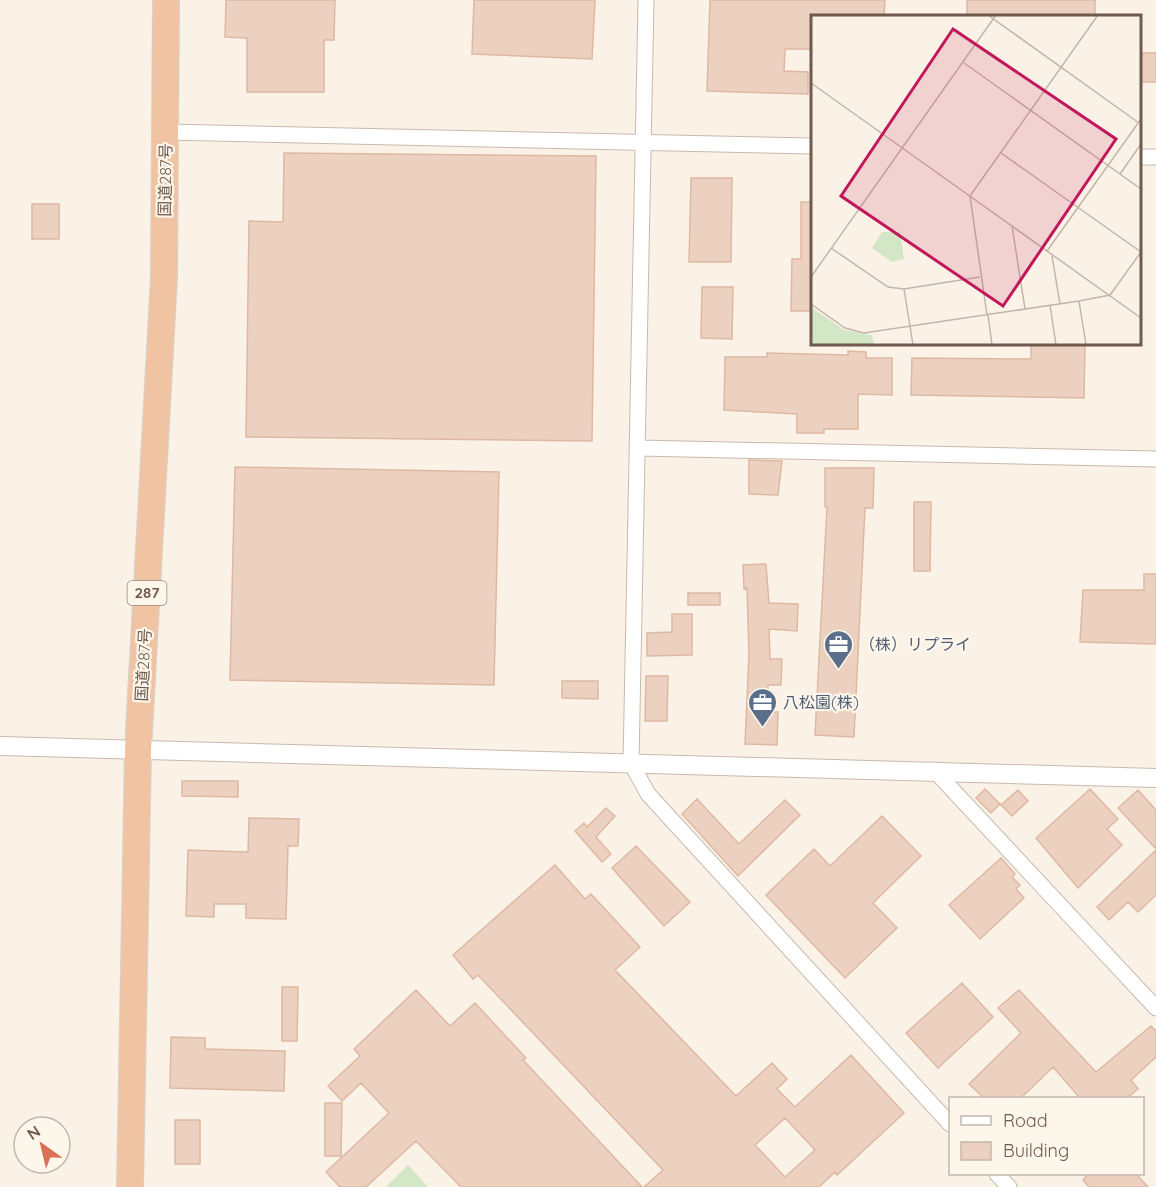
<svg xmlns="http://www.w3.org/2000/svg" width="1156" height="1187" font-family="Quicksand,'Noto Sans JP',sans-serif">
  <style>
    .green { fill: #d3e6c5 }
    .building { fill: #edd1c0; stroke: #deb8a2; stroke-width: 1.5; fill-rule: evenodd }
    .lines { fill: none; stroke-linecap: round; stroke-linejoin: round }
    .minor-casing { stroke: #cab9ad; stroke-width: 17 }
    .tertiary-casing { stroke: #cab9ad; stroke-width: 20 }
    .trunk-casing { stroke: #d7d1cd; stroke-width: 28 }
    .minor { stroke: #fff; stroke-width: 15 }
    .tertiary { stroke: #fff; stroke-width: 18 }
    .trunk { stroke: #f0c4a3; stroke-width: 26 }
    .labels { text-anchor: middle; stroke-width: 4.5; stroke-linejoin: round; paint-order: stroke }
    .shield { fill: #fdf6eb; stroke: #9a887c; stroke-width: 1.5 }
    .shield-label { font-size: 15px; font-weight: bold; fill: #70594d }
    .street-label { font-size: 16px; fill: #70594d; stroke: #fdf6eb }
    .service-label { font-size: 16px; fill: #4e5e75; stroke: #fdf6eb; text-anchor: start }
    .inset-road { fill: none; stroke: #c3b5a9; stroke-width: 1.5 }
    .view { fill: #c2185b; fill-opacity: 0.15; stroke: #c2185b; stroke-width: 3 }
    .inset-edge { fill: none; stroke: #70594d; stroke-width: 3 }
  </style>
  <rect width="100%" height="100%" fill="#faf2e6"/>
  <path class="green" d="M408 1165 428 1187H386Z"/>
  <path class="building" d="M226 0H335L334 40H324V92H247V38L225 37Z
    M474 0H595L592 59 472 54Z
    M710 0H885L884 16H813V49H785L784 71 808 72V94L707 91Z
    M967 0H1095V16H967Z
    M1140 53H1156V82H1140Z
    M284 153 596 156 592 441 246 437 249 221 283 222Z
    M691 178H732L731 262H689Z
    M801 202H813V311H791L792 259H801Z
    M32 204H59V239H32Z
    M702 287H733L732 339 701 338Z
    M1031 344H1085L1084 398 911 395 912 358 1031 359Z
    M848 351 866 352V358H892V395L858 394V429H824V433H797V414L724 410 725 357H767V353L848 355Z
    M749 460 782 461 778 495 749 494Z
    M235 467 499 472 494 685 230 680Z
    M825 468H874L873 508H865L854 737 815 735 827 507H825Z
    M914 502H931L930 571H914Z
    M766 564 769 603 798 604 797 631 769 629 770 659H782L781 685H768L767 712H778L777 745 745 744 749 654 747 588 744 589 743 565Z
    M1144 574H1156V644L1080 642 1083 590H1144Z
    M688 593H720V605H688Z
    M672 614H692V655L647 656V633L672 632Z
    M646 676H668L667 721H645Z
    M562 681H598V699L562 698Z
    M182 781H238V797L182 796Z
    M985 789 1000 804 991 813 976 798Z
    M1090 789 1118 819 1107 829 1122 845 1078 888 1036 838Z
    M1018 790 1028 801 1012 816 1001 805Z
    M1138 790 1156 810V849L1118 808Z
    M697 799 739 844 785 800 800 815 738 876 682 814Z
    M606 808 615 816 596 837 611 854 602 862 575 831 584 823 587 827Z
    M882 816 921 856 873 903 897 928 845 978 766 895 814 849 830 866Z
    M249 818 299 819 298 846H288L286 919 246 918V904H214V917L186 916 188 850 248 852Z
    M636 846 690 902 664 926 612 868Z
    M1156 850V895L1138 912 1128 902 1109 920 1097 907Z
    M1001 858 1015 874 1012 877 1020 885 1016 889 1024 898 980 939 949 905Z
    M555 865 585 899 591 894 640 947 615 970 736 1096 772 1063 787 1079 777 1089 795 1107 851 1055 904 1113 837 1175 835 1172 819 1187H644L663 1170 478 975 473 979 453 955ZM785 1118 815 1150 785 1177 755 1145Z
    M962 983 993 1017 938 1068 906 1033Z
    M282 987H298L297 1041H282Z
    M416 990 450 1026 475 1003 526 1058 523 1060 642 1187H461L416 1141 366 1187H340L326 1172 389 1113 361 1083 342 1101 328 1086 360 1056 354 1049Z
    M1019 990 1096 1072 1151 1026 1156 1031V1057L1131 1080 1138 1089 1127 1098H1080L1053 1067 1021 1098H984L969 1084 1021 1033 998 1008Z
    M171 1037 205 1038V1049L285 1051 284 1091 170 1088Z
    M325 1103H342L341 1156H325Z
    M175 1120H200V1164H175Z
    M1089 1173H1135L1148 1187H1089L1083 1180Z"/>
  <g class="lines">
    <defs>
      <path id="minor" d="M646 0 631 763 648 794 950 1124
        M166 132 812 146
        M1140 157H1156
        M639 448 1156 459
        M934 770 1156 1008
        M997 1174 1009 1187"/>
      <path id="tertiary" d="M0 746 1156 778"/>
      <path id="trunk" d="M130 1187 138 750 164 277 166 0"/>
    </defs>
    <use href="#minor" class="minor-casing"/>
    <use href="#tertiary" class="tertiary-casing"/>
    <use href="#trunk" class="trunk-casing"/>
    <use href="#minor" class="minor"/>
    <use href="#tertiary" class="tertiary"/>
    <use href="#trunk" class="trunk"/>
  </g>
  <defs>
    <symbol id="office-pin" viewBox="-11 -11 22 30"><path d="M0 17L-7.5 6A9.5 9.5 0 1 1 7.5 6Z" fill="#5c6f8a" stroke="#fdf6eb"/><path d="M-6-3h4V-5.5h4V-3h4V5H-6ZM-1-4.5V-3h2v-1.5ZM-6 0V1H6V0Z" fill="#fff"/></symbol>
  </defs>
  <g fill-rule="evenodd">
    <use href="#office-pin" x="822" y="628" width="33" height="45"/>
    <use href="#office-pin" x="746" y="686" width="33" height="45"/>
  </g>
  <g class="labels">
    <rect class="shield" x="127.5" y="581" width="39" height="24" rx="4.5"/>
    <g class="shield-label">
      <text x="147" y="598">287</text>
    </g>
    <g class="street-label">
      <text transform="translate(165 180) rotate(-89)" y="6">国道287号</text>
      <text transform="translate(143 665) rotate(-87)" y="6">国道287号</text>
    </g>
    <g class="service-label">
      <text x="859" y="650">（株）リプライ</text>
      <text x="783" y="708">八松園(株)</text>
    </g>
  </g>
  <g transform="translate(811 15)">
    <rect width="330" height="330" fill="#faf2e6"/>
    <path d="M71 217H89L93 244 81 247 61 233ZM0 292 33 315 61 320 63 330H0Z" fill="#d3e6c5"/>
    <path class="inset-road" d="M177 0 328 108M153 48 330 174M0 68 330 303M190 138 330 237M309 159 330 129M201 211 214 294M20 233 77 272 93 274 169 262M236 236 330 104M241 241 249 289M0 262 185 0M93 274 102 330M268 286 275 330M0 289 34 313 53 318 268 286 299 280 330 237M239 290 245 330M176 300 159 181 287 0M177 300 181 330"/>
    <path class="view" d="M142 14 305 124 192 291 30 181Z"/>
    <rect width="330" height="330" class="inset-edge"/>
  </g>
  <rect x="949" y="1097" width="195" height="78" fill="#fdf6eb" stroke="#c5b7ac" stroke-width="1.5"/>
  <rect x="961" y="1116" width="30" height="9" fill="#ffffff" stroke="#c5b7ac" stroke-width="1.5"/>
  <text x="1003" y="1127" font-size="18" fill="#70594d">Road</text>
  <rect x="961" y="1142" width="30" height="18" fill="#edd1c0" stroke="#c5b7ac" stroke-width="1.5"/>
  <text x="1003" y="1157" font-size="18" fill="#70594d">Building</text>
  <g transform="translate(42 1145) rotate(326)"><circle r="28" fill="#fdf6eb" stroke="#c5b7ac" stroke-width="1.5"/>
  <path d="M0-4.5L10 22L0 15L-10 22Z" fill="#d87156"/>
  <text y="-9" font-size="16" font-weight="bold" text-anchor="middle" fill="#70594d">N</text>
  </g>
</svg>
